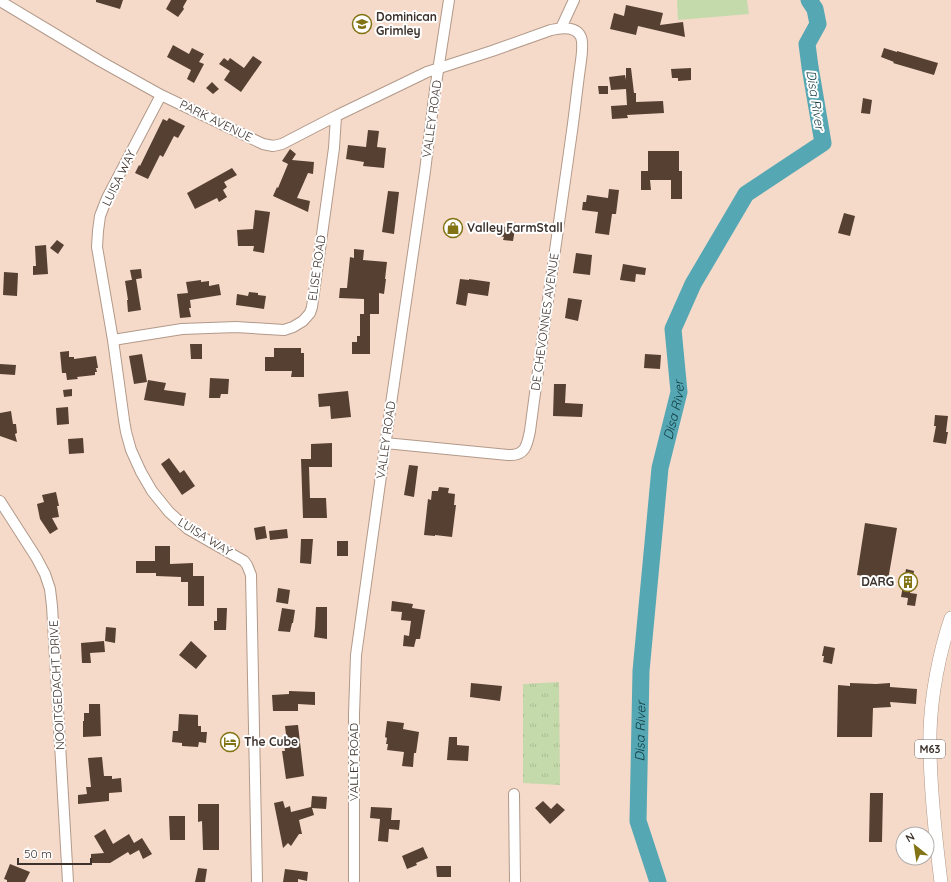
<svg xmlns="http://www.w3.org/2000/svg" width="951" height="882" font-family="Quicksand,sans-serif">
  <style>
    .park { fill: url(#park-tufts) }
    .garden { fill: #c5daab }
    .lines { fill: none; stroke-linecap: round; stroke-linejoin: round }
    .river { stroke: #54a7b3; stroke-width: 17 }
    .building { fill: #564032 }
    .minor-casing { stroke: #b29989; stroke-width: 12 }
    .major-casing { stroke: #b29989; stroke-width: 14 }
    .minor { stroke: #fff; stroke-width: 10 }
    .major { stroke: #fff; stroke-width: 13 }
    .labels { text-anchor: middle; stroke-width: 4; stroke-linejoin: round; paint-order: stroke }
    .shield { fill: #fff; stroke: #766f6b; stroke-width: 1 }
    .shield-label { font-size: 11px; font-weight: bold; fill: #3c312b }
    .poi-label { font-size: 12px; font-weight: bold; fill: #3c312b; stroke: #fff; text-anchor: start }
    .street-label { font-size: 12px; fill: #3c312b; stroke: #fff }
    .water-label { font-size: 13px; font-style: italic; fill: #11393f; stroke: #fff }
  </style>
  <defs>
    <pattern id="park-tufts" width="24" height="20" patternUnits="userSpaceOnUse"><rect width="24" height="20" fill="#c5daab"/><path d="M3 7l-1-3M5 7V3M7 7l1-3M15 17l-1-3M17 17v-4M19 17l1-3" fill="none" stroke="#aabc93"/></pattern>
  </defs>
  <rect width="100%" height="100%" fill="#f5daca"/>
  <path class="park" d="M559 682 560 785 523 783V684Z"/>
  <path class="garden" d="M677 0H747L749 14 678 20Z"/>
  <g class="lines">
    <path class="river" id="s1" d="M658 882 638 821 641 671 660 468 679 392 673 329 693 284 746 194 823 143 810 67 807 44 818 24 815 9 809 0"/>
  </g>
  <path class="building" d="M96 0H123L120 9 96 2Z
    M171 0H187L183 7 184 9 178 17 166 9Z
    M626 5 663 13 660 25 683 22 685 37 638 26 636 35 610 29 614 13 624 16Z
    M173 45 189 54 192 48 204 54 199 62 204 64 194 83 187 79 191 70 167 57Z
    M884 48 897 52V51L938 63 934 75 893 63 894 62 881 57Z
    M253 56 262 62 241 92 224 80 230 71 219 64 224 58 228 61 230 58 244 68Z
    M626 68H631L634 93H636V102L663 101 664 113 627 115 628 118 612 119 611 106 627 105 626 89 611 90 609 77 625 75 626 80Z
    M691 68V80L678 81V78H672L671 69Z
    M212 82 219 89 213 94 206 88Z
    M598 86H608V94H599Z
    M863 98 872 100 870 114 861 113Z
    M169 118 185 126 178 138 174 136 163 157 160 155 148 179 135 173 139 165 140 166 163 119 167 121Z
    M368 130 379 131 377 147 386 148 384 168 363 166 364 162 346 159 348 145 366 147Z
    M290 149 296 154 292 160 314 162 313 174 308 173 297 198 310 201 308 212 273 196 277 187 278 188 288 164 282 161Z
    M648 151H679V171H682V199H671V180H650L651 190H641V171H648Z
    M232 168 237 175 224 182 227 187 223 190 227 197 219 202 217 198 195 209 187 193Z
    M609 189 619 190 616 214H612L609 235 595 233 598 212 582 210 583 202H586L587 195 608 198Z
    M388 191 399 192 394 234 382 232Z
    M255 210 270 212 264 253 253 251 254 246H238L237 230 253 229Z
    M844 213 855 216 850 236 838 233Z
    M448 220 460 221 459 236 446 235Z
    M506 222 516 223 513 241 503 240 504 237 499 236 500 226 506 227Z
    M57 240 64 245 58 254 50 248Z
    M46 245 48 274 33 275V266H36L35 246Z
    M354 249 364 250 363 260 387 262 385 279H386L384 294 379 293V314H370V354H352V342H357V336H360V314H364V299L339 298 340 288H347L350 257 354 258Z
    M576 253 592 255 590 275 573 273Z
    M623 264 646 268 645 275 636 274 635 282 620 280Z
    M141 269 142 278 132 280 130 270Z
    M4 272 18 273 17 296 3 295Z
    M136 279 141 310 128 312 127 300H128L125 281Z
    M460 279 469 280V279L490 282 488 296 468 293 466 306 456 304Z
    M201 280V282L209 281V286L219 284 221 295 190 300 191 308H189L191 317 180 318 177 294 188 293 186 282Z
    M249 292 258 293V295L266 296 264 309 236 305 237 294 248 296Z
    M568 298 582 300 578 321 565 318Z
    M190 344H202V359H191Z
    M274 348H301V353H304V377H291L292 371H265V357H274Z
    M69 351V357H74V359L96 356 98 368H96L97 372H95V375L77 377 78 379 67 380 66 373H62L60 352Z
    M142 354 147 382 134 384 129 356Z
    M645 354 661 355 660 369 644 368Z
    M0 364 16 365 15 375 0 374Z
    M210 378 229 379 228 394H221L220 398H209Z
    M148 380 166 383 164 390 186 393 184 406 144 400Z
    M554 384H566L565 403 583 404 582 417 553 416Z
    M72 389V396L64 397 63 390Z
    M348 391 351 417 331 419 330 406 319 407 318 394Z
    M68 407 69 424 57 425 56 408Z
    M11 411 13 424H16L17 433 15 434 17 442 0 436V413Z
    M935 415 948 416 946 432H948L946 444 933 442 936 426H934Z
    M83 438 84 453 69 454 68 439Z
    M332 443V467H309L310 498H326L327 518H303L301 459H311V444Z
    M169 458 180 473 184 470 195 486 182 495 161 464Z
    M409 465 418 466 414 497 404 495Z
    M439 487 449 488 448 493 455 494 454 505H456L452 537 435 535V536L424 535 428 499 431 500 432 491H438Z
    M56 492 59 506H57L59 517 52 518 58 529 50 534 40 519 37 504 44 502 42 495Z
    M865 523 897 528 888 580 857 575Z
    M265 526 267 538 256 540 254 528Z
    M287 529 288 538 270 540 269 531Z
    M301 539H313L311 564 300 563Z
    M337 541H348V556H337Z
    M155 546H170V564L193 563V576H204V606H188V582H181V577L156 576V573H136V561H155Z
    M906 569 914 571 910 593 917 594 915 606 907 605 908 598 901 597Z
    M278 588 290 590 288 604 276 602Z
    M392 601 413 604 412 608 425 610 420 639H416L414 647 403 646 404 635 409 636 411 621 401 620 402 612 391 611Z
    M316 607H327V639L314 637 315 628Z
    M217 608H227L226 630H214V621H217Z
    M282 608 295 610 293 623H292L290 632 278 631Z
    M106 627 116 628 115 643 105 641Z
    M104 641 105 652 90 653 91 663H82L81 643Z
    M191 641 207 656 196 669 179 655Z
    M824 646 835 648 832 664 823 662 824 656H822Z
    M471 683 502 686 500 701 470 697Z
    M850 683 876 684 890 683V687L917 689 916 704 890 702 891 707 873 708 872 737H837L838 685 850 686Z
    M289 691 315 692V705L298 704V711H273L272 695 289 694Z
    M89 704H100L101 736 83 737V721H84V713H89Z
    M179 714 198 715V726H201V732H207L206 743 199 742 198 747 182 746V743L172 742 173 731H178Z
    M387 721 404 723 403 729 419 732 416 753H414L413 767 402 766 404 752 387 750 388 744H386L387 738 385 737Z
    M297 725H298L304 776 286 779 282 751H285L284 743H287L285 726Z
    M449 737H457V745L469 746 468 761 447 760Z
    M102 757 104 776H112V779L121 778 122 792 109 793V801L78 804V795L87 794 86 787H91L88 758Z
    M870 793H883L882 842H869Z
    M312 796 327 797 326 809 312 808 314 815 299 820 302 834H299L291 846 288 843 283 848 274 803 283 801 285 808 290 806 291 812 311 807Z
    M543 801 551 809 557 803 565 810 550 824 535 808Z
    M198 804H219V850H203L202 821 198 822Z
    M371 807 392 808 391 820H400L399 830 389 829 388 842 378 841 380 819 370 818Z
    M169 816H185V840H170Z
    M105 829 113 844 129 834 134 843 142 838 152 854 143 859 139 850 130 855 128 852 110 863H91V854L104 853 94 836Z
    M423 847 428 858 416 863 417 865 407 869 402 856Z
    M10 864 30 872 25 882H7V880L4 879Z
    M436 866H451V877H437Z
    M198 868 207 869 205 882H195Z
    M285 869 308 872 307 881 298 879V882H283Z"/>
  <g class="lines">
    <defs>
      <path id="minor" d="M0 1 100 61 161 95 263 144 273 146 282 144 336 116 427 72 492 51 551 30C560 28 576 26 581 37 584 45 581 60 580 68 577 89 575 110 572 131 558 231 543 331 530 431 527 446 525 456 508 455L385 443
        M561 28 574 0
        M161 95 107 198 100 216 98 231 97 247 113 340 124 420 126 432 131 450 141 472 152 491 169 512 188 529 244 561 247 565 251 575 257 882
        M113 340 182 329 236 327 284 330 293 327 303 321 310 313 312 307 334 148 336 116
        M0 501 36 557 45 574 50 589 52 606 68 882
        M514 794 515 882
        M354 882V714L356 655 391 404 425 171 435 90 449 0"/>
      <path id="major" d="M941 882C935 834 929 781 930 732 931 696 939 653 951 618"/>
    </defs>
    <use href="#minor" class="minor-casing"/>
    <use href="#major" class="major-casing"/>
    <use href="#minor" class="minor"/>
    <use href="#major" class="major"/>
  </g>
  <defs>
    <symbol id="school-ring" viewBox="-11 -11 22 22"><circle r="9.5" fill="#fff" stroke="#827314" stroke-width="1.5"/><path d="M0-5L7-2L0 1L-7-2ZM-4 1L0 2.5L4 1V4Q0 6-4 4Z" fill="#827314"/></symbol>
    <symbol id="shop-ring" viewBox="-11 -11 22 22"><circle r="9.5" fill="#fff" stroke="#827314" stroke-width="1.5"/><path d="M-5-2.5h2.3a2.7 3.5 0 0 1 5.4 0H5L5.5 6h-11ZM-1.5-2.5h3a1.5 2.3 0 0 0-3 0Z" fill="#827314"/></symbol>
    <symbol id="building-ring" viewBox="-11 -11 22 22"><circle r="9.5" fill="#fff" stroke="#827314" stroke-width="1.5"/><path d="M-4-6H4V6H1V3H-1V6H-4ZM-2.5-4.3h1.7v1.8h-1.7ZM.8-4.3h1.7v1.8H.8ZM-2.5-1h1.7V.8h-1.7ZM.8-1h1.7V.8H.8Z" fill="#827314"/></symbol>
    <symbol id="hotel-ring" viewBox="-11 -11 22 22"><circle r="9.5" fill="#fff" stroke="#827314" stroke-width="1.5"/><path d="M-6-4.5h1.5V1H6V5H4.5V3h-9V5H-6ZM-4 0a1.8 1.8 0 1 1 3.6 0ZM.5 0V-2.5h3Q6-2.5 6 0Z" fill="#827314"/></symbol>
  </defs>
  <g fill-rule="evenodd">
    <use href="#school-ring" x="351" y="13" width="22" height="22"/>
    <use href="#shop-ring" x="442" y="217" width="22" height="22"/>
    <use href="#building-ring" x="897" y="571" width="22" height="22"/>
    <use href="#hotel-ring" x="219" y="731" width="22" height="22"/>
  </g>
  <g class="labels">
    <rect class="shield" x="915" y="740" width="30" height="18" rx="3"/>
    <g class="shield-label">
      <text x="930" y="753">M63</text>
    </g>
    <g class="poi-label">
      <text x="376" y="21">Dominican<tspan x="376" dy="14">Grimley</tspan></text>
      <text x="467" y="232">Valley FarmStall</text>
      <text x="894" y="586" text-anchor="end">DARG</text>
      <text x="244" y="746">The Cube</text>
    </g>
    <g class="street-label">
      <text transform="translate(432 119) rotate(-82)" y="4">VALLEY ROAD</text>
      <text transform="translate(216 121) rotate(26)" y="4">PARK AVENUE</text>
      <text transform="translate(119 178) rotate(-64)" y="4">LUISA WAY</text>
      <text transform="translate(317 268) rotate(-82)" y="4">ELISE ROAD</text>
      <text transform="translate(545 322) rotate(-82)" y="4">DE CHEVONNES AVENUE</text>
      <text transform="translate(386 440) rotate(-82)" y="4">VALLEY ROAD</text>
      <text transform="translate(205 537) rotate(32)" y="4">LUISA WAY</text>
      <text transform="translate(57 685) rotate(-93)" y="4">NOOITGEDACHT DRIVE</text>
      <text transform="translate(354 762) rotate(-90)" y="4">VALLEY ROAD</text>
    </g>
    <g class="water-label">
      <text transform="translate(816 100) rotate(81)" y="5">Disa River</text>
      <text dy="5" stroke="none"><textPath href="#s1" startOffset="478">Disa River</textPath></text>
      <text dy="5" stroke="none"><textPath href="#s1" startOffset="154">Disa River</textPath></text>
    </g>
  </g>
  <g transform="translate(915 846) rotate(330)"><circle r="19" fill="#ffffff" stroke="#b1adaa"/>
  <path d="M0-3L7 15L0 10L-7 15Z" fill="#827314"/>
  <text y="-6" font-size="11" font-weight="bold" text-anchor="middle" fill="#3c312b">N</text>
  </g>
  <path d="M18 858v6h73v-6" fill="none" stroke="#3c312b" stroke-width="2"/>
  <text x="24" y="858" font-size="12" fill="#3c312b" stroke="#ffffff" stroke-width="3" paint-order="stroke">50 m</text>
</svg>
